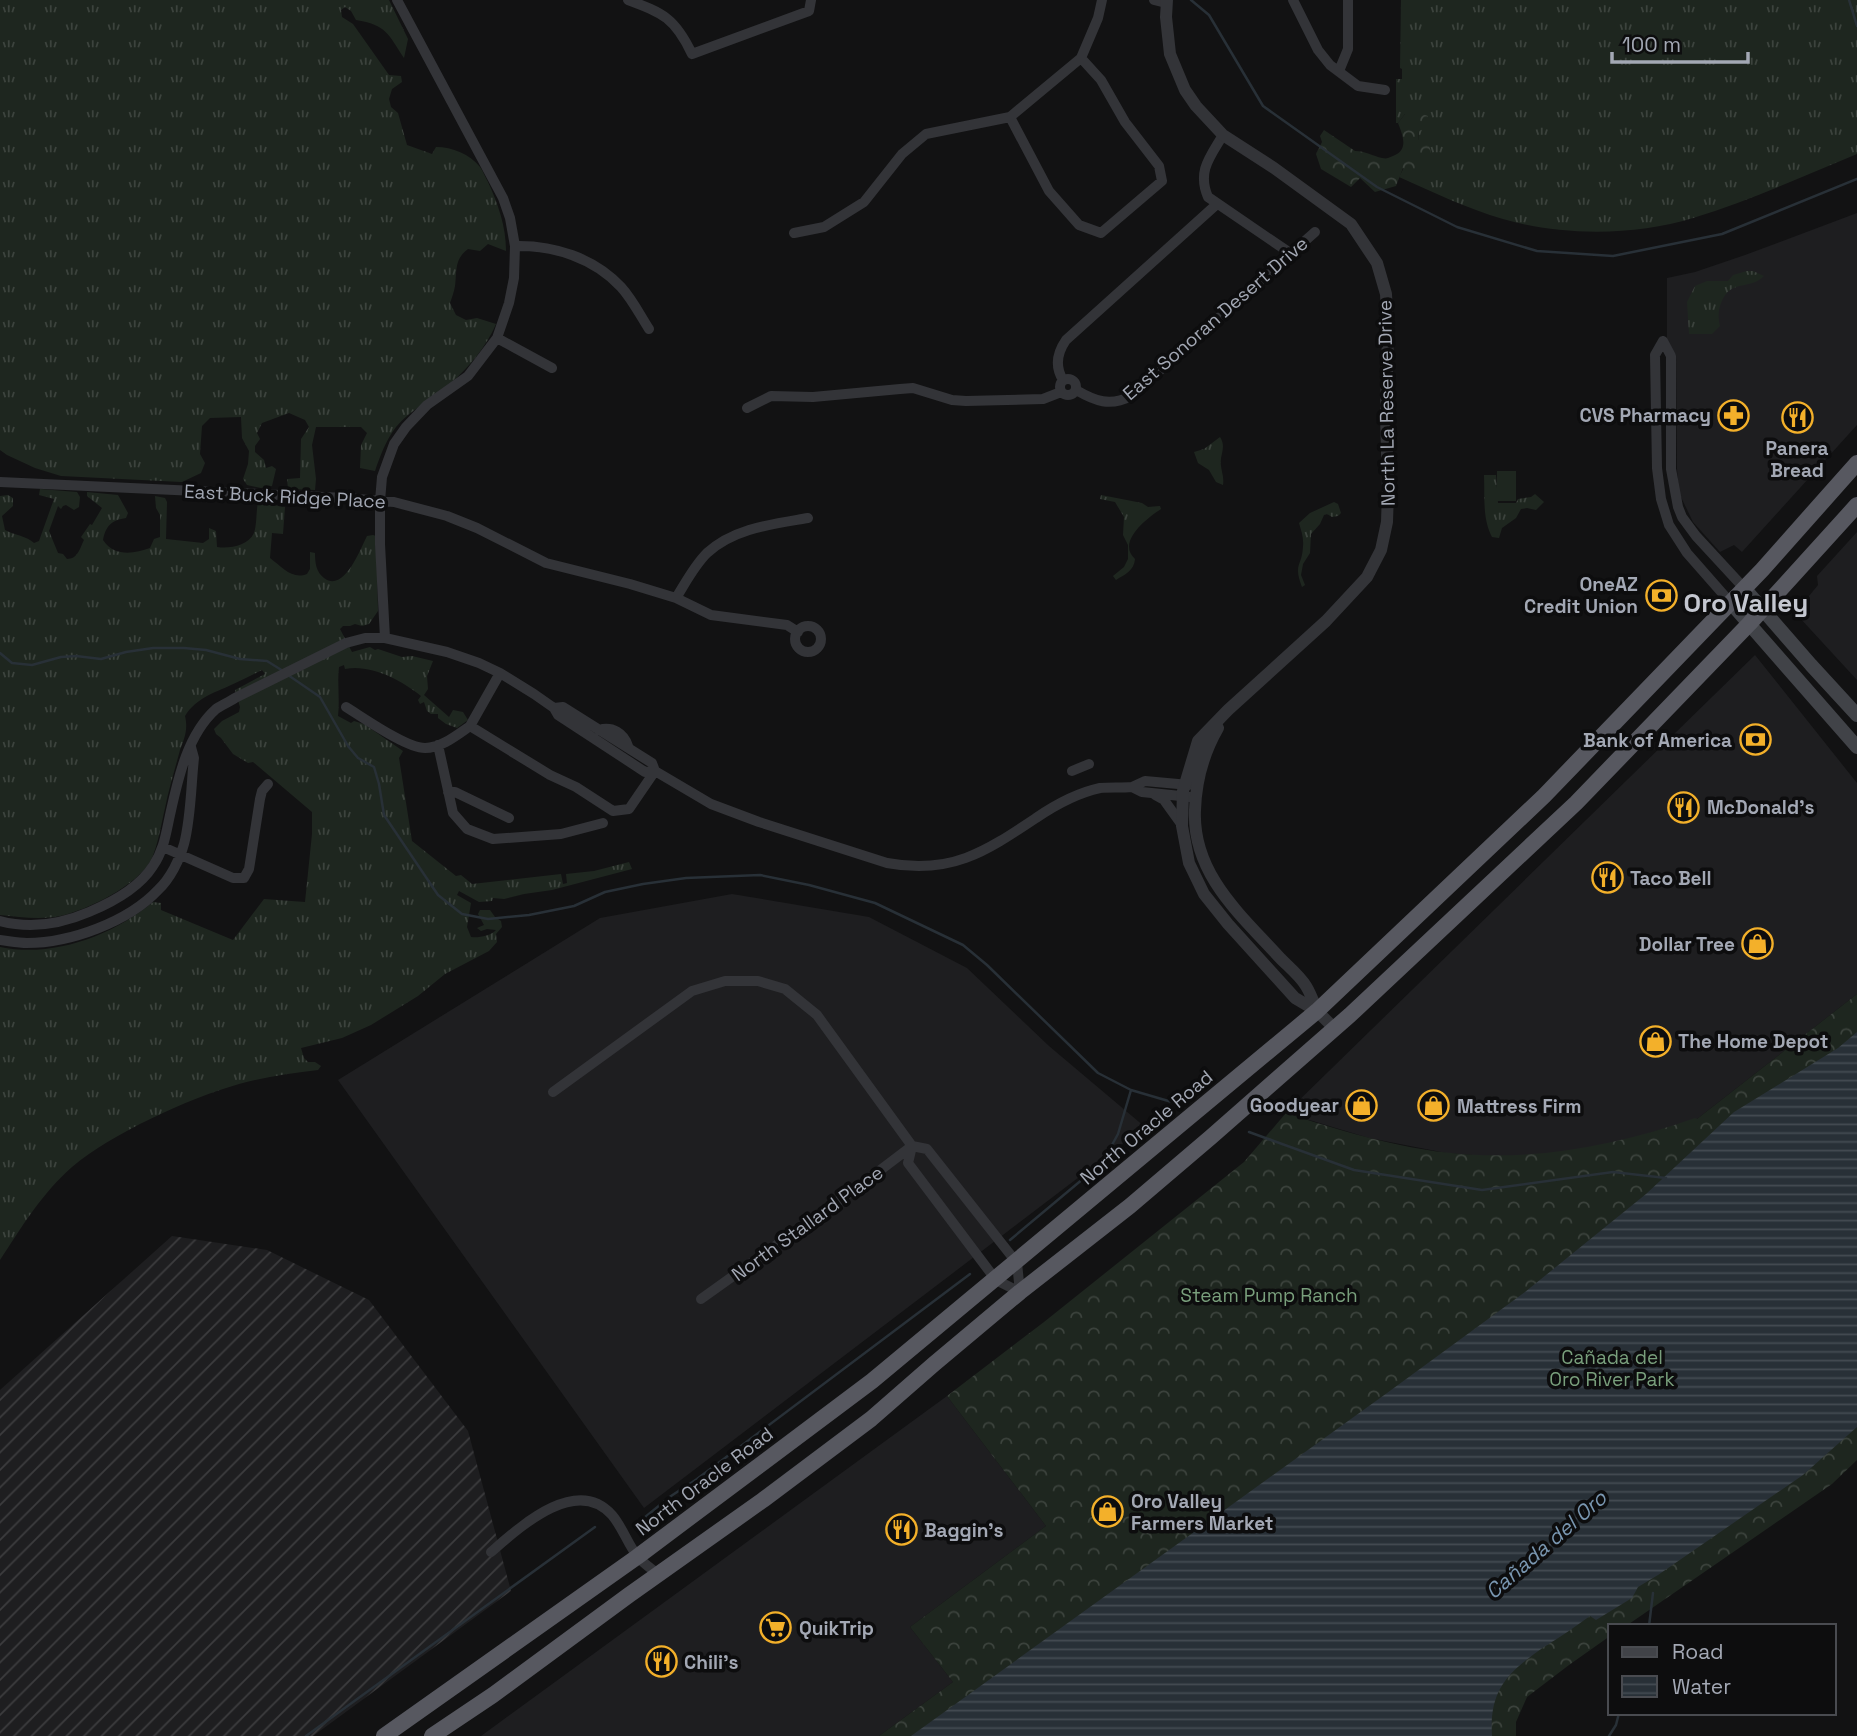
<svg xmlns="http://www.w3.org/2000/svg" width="1857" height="1736" font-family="'Space Grotesk',sans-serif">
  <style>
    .built { fill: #1e1e20 }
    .industrial { fill: url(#industrial-furrows) }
    .grass { fill: url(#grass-tufts) }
    .forest { fill: url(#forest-crowns) }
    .pitch { fill: #1e261f }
    .water { fill: url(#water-rules) }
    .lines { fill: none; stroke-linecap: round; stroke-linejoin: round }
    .stream { stroke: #283037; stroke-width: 2.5 }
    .minor { stroke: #333438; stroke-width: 10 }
    .tertiary { stroke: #333438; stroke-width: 12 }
    .secondary { stroke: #414348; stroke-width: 14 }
    .trunk { stroke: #575860; stroke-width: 16 }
    .labels { text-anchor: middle; stroke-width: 7; stroke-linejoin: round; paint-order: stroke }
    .street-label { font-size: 19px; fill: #a3a8b4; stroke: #0d0d0e }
    .poi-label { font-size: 19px; font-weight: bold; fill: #a3a8b4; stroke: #0d0d0e; text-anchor: start }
    .park-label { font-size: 19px; fill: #799f7c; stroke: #0d0d0e }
    .water-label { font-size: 21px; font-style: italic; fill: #7996b0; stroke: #0d0d0e }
    .district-label { font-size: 26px; font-weight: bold; fill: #c4c7d0; stroke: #0d0d0e }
  </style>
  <defs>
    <pattern id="industrial-furrows" width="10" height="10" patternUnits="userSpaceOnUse" patternTransform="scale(1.75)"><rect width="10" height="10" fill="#1e1e20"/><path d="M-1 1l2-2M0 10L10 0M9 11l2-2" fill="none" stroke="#3c3c3e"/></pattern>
    <pattern id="grass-tufts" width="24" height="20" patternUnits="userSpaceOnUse" patternTransform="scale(1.75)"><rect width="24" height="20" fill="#1e261f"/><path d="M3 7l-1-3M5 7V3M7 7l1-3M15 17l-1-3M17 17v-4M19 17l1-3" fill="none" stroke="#3c433d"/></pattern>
    <pattern id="forest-crowns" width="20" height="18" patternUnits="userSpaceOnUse" patternTransform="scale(1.75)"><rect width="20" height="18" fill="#1e261f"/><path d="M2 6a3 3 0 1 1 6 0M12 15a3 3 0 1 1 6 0" fill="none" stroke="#3c433d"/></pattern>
    <pattern id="water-rules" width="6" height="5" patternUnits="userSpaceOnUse" patternTransform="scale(1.75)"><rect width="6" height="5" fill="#283037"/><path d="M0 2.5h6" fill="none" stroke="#444b52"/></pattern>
  </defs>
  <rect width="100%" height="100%" fill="#121213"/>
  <path class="built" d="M1857 213V425L1742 552 1734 545 1720 552 1693 522 1679 493 1677 469 1676 355 1667 341V278L1695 272 1745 255Z
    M1857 532V680L1799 617 1800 607 1818 585 1817 576Z
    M1755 655 1857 783V994L1697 1119 1626 1140 1591 1147 1557 1153 1515 1156H1485L1446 1153 1369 1138 1286 1113Z
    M732 894 869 917 967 968 1049 1046 1145 1127 644 1508 338 1080 600 918Z
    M947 1396 1046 1526 910 1627 953 1682 879 1736H481Z"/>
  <path class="industrial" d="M172 1236 267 1250 369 1300 468 1431 511 1591 313 1736H0V1390Z"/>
  <path class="grass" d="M0 0H389L408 39 404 58C388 34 387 25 356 20L351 11 345 7 341 10 342 17 353 24 389 75 401 76 402 82 392 89 389 99 391 107 398 113 407 145 432 154 436 147C452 147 470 154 480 167 483 171 485 177 488 182 498 204 506 226 506 251L488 244 480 251 468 249C454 259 457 271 455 286 454 292 452 297 450 303L456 315 466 320 477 318 496 324C486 347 470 366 451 383 433 399 411 409 396 427 386 440 380 456 375 471L360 468 361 445 367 433 361 427H316L312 445 316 479 315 490 288 489 287 479 300 478 301 439 309 427 305 420 289 413 262 423 257 433 260 439 255 446V452L264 460 266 468 272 466 276 469 272 486 261 488 247 485 243 479 248 464 249 451 242 438 241 417 210 418 202 426 200 454 205 463 201 473 182 482 61 476 35 468 7 455 0 450Z
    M1401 0H1857V154C1803 176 1749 201 1693 218 1635 236 1561 236 1503 219 1468 209 1433 192 1399 177L1418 141 1419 131 1405 114 1398 123H1396V79H1402V69L1400 68Z
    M1747 271H1753L1764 276C1749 291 1731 278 1721 303 1718 311 1718 318 1720 326L1712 334H1689L1687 302 1695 286 1707 281H1728L1733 275Z
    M1220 437C1227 448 1219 455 1221 466 1222 474 1224 477 1223 485L1216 482 1209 470 1198 463 1194 452 1204 449Z
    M1484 475H1496L1498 503H1516L1518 499 1531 497 1535 494 1544 502 1536 510 1527 508 1521 509 1516 518 1502 528 1499 538 1492 537C1482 518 1485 496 1484 475Z
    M40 489 77 492 80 497 79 507 74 510 66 505 63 506 61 509 58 506 49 531 58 553 63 554 67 559C78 559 80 548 84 540L81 537 90 524 92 525 102 508 87 496V492L118 495 128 513 126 518C112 520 106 525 103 540 114 557 134 554 150 548L154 539 160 537V515L156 508 155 496 165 498 167 502 166 539 203 543 209 539V528L216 531 217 547C229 549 248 546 254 533 257 524 256 512 258 502L285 507 283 534 272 533 270 558C282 567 292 580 307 574L310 569V552L315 553C315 563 316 572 324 578 344 593 360 550 367 536L373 535 376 536 378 611 369 624 362 626 355 624 350 626H343L340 629 352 652 370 647 375 650 378 649 402 657 412 656 433 661 427 676 428 689 424 695 449 717 453 710 463 712 468 720 457 728 446 724 438 718V714H431L427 711 424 702 420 704 418 700 421 696C401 680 371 664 345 669L344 665 339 667C337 683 340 699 338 716L351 723 354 721 364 724 403 751 399 758 412 841 456 876 461 875 472 884 561 874 563 884 567 883 566 874 594 871 629 862 632 869 552 890 524 894 504 899 493 898 492 901 479 902 459 891 457 895 471 903 467 927 471 937C478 938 491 936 496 930L487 929 481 931 477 928 484 925 478 914 480 910H490L495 917 501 921 502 927 496 934 497 942 489 951 445 974 418 996 371 1025 342 1038 301 1048 304 1058 308 1062H315L321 1066 318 1070C292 1073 264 1077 239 1084 189 1098 111 1134 72 1167 42 1193 21 1228 0 1260V947C53 958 112 936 153 902L161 903V910L233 940 264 899 305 902 312 834V812L253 762 248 763 233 754 221 738 216 734 214 729 222 721 239 712 240 707 235 690 265 674 262 670C252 675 242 680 231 685 214 693 196 698 185 716 188 729 185 737 180 750 175 769 169 788 165 808 161 825 158 845 151 860 137 886 87 910 60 916 40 920 20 917 0 915V496L8 495 13 498V506L2 516 5 530C14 535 27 536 34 543L39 541 54 499 39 495Z
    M1101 495 1142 503 1148 507 1160 506 1161 509C1147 518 1116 542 1135 559 1134 571 1125 574 1116 580L1113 576 1124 567 1128 559V545L1123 535 1124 517 1115 502 1100 499Z
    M1334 502 1338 504 1341 513 1338 516 1332 517 1327 514 1324 515 1320 524 1311 534 1310 553 1303 564 1301 575 1305 585 1302 587C1293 563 1302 567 1303 547 1304 538 1301 530 1299 523L1310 513Z"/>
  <path class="forest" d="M1414 111 1428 116 1426 128 1419 131 1418 140 1428 142C1433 155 1432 166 1424 177L1413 179 1403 168 1396 186 1375 192 1360 178 1351 187 1321 169 1316 154 1322 142 1320 136 1324 130 1355 151C1365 151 1373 156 1382 158 1387 159 1388 158 1393 156 1409 150 1403 136 1398 123L1405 114Z
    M1857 994V1460L1832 1484 1626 1626H1610V1636L1569 1665 1527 1697 1516 1722V1736H879L953 1682 910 1627 1046 1526 947 1396 1044 1322 1244 1162 1286 1113C1323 1125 1361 1137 1400 1145 1502 1167 1598 1152 1695 1118L1697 1119Z"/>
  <path class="pitch" d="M1497 471H1516V501H1497Z"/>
  <path class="water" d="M1857 1032V1427L1803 1475 1658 1575 1638 1587 1632 1598 1596 1620 1590 1616C1575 1627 1560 1637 1544 1647 1508 1672 1489 1689 1492 1736H911L1387 1393 1525 1292 1646 1194 1734 1112 1838 1048Z"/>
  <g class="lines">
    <path class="stream" d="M1191 0 1209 15 1263 106 1377 187 1457 227 1537 251 1613 256 1722 234 1857 179
      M1849 0 1857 26
      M0 653 12 663 32 665 61 657 76 656 101 659 126 652 153 648H184L206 650 240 659 267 661 283 671
      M288 675 320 697 348 746 358 758 374 767 379 784 384 815 438 895 462 914 488 919 529 915 574 906 605 892 643 884 686 878 760 875 809 885 875 903 963 945 987 965 1098 1073 1131 1090 1182 1105
      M1249 1132 1354 1170 1482 1190 1613 1172 1666 1178
      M1010 1240 1102 1163 1118 1134 1131 1090
      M644 1518 671 1496 697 1479 970 1274
      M1649 1626 1653 1593
      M306 1736 595 1527
      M1609 1736 1616 1725 1619 1713"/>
    <path class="minor" d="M628 0C663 13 675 18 692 54L809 11 811 0
      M1154 0 1166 3
      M1293 0 1318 50 1330 65 1358 86 1385 90
      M1339 71 1348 49V0
      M1010 117 1049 191 1079 225 1101 233 1162 181 1159 166 1125 122 1101 80 1081 58
      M1223 135C1210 157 1197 171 1208 197L1290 253
      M794 233 824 227 864 202 902 154 926 134 1010 117 1081 58 1098 18 1102 0
      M515 246C554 245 594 258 621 287 632 299 640 315 649 329
      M497 338 552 368
      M1663 341 1655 355 1657 468 1661 499 1669 525 1687 553 1730 602
      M1663 341 1671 356V469L1678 507 1682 517 1696 536 1744 588
      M1060 387a8 8 0 1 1 16 0a8 8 0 1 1-16 0Z
      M1063 380C1055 367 1057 353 1066 340L1217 204
      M1076 390C1095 401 1110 407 1131 396L1315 232
      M747 408 771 396 813 397 900 389 913 388 952 400 966 401 1043 399 1061 392
      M0 482 346 498 394 502 447 516 477 528 546 563 630 584 676 598 711 615 787 625 798 632
      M676 598C686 582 694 566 707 553 734 528 773 524 808 518
      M795 639a13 13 0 1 1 26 0a13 13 0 1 1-26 0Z
      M385 638 380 544V501L382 477 394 444 406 427 427 405 468 376 497 338 509 303 514 278 515 246 510 218 503 198 397 0
      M346 707C364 718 406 748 425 748 441 748 457 735 470 726L550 775 576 787 613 811 629 809 655 771
      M554 708 563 707 652 763 655 771
      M470 726 500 673
      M599 730C612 726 624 733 628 746
      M438 745 453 813 467 829 493 839 561 834 603 823
      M1072 771 1089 764
      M1189 785 1145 781 1132 787 1142 792 1190 797
      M448 792H455L509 818
      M1155 795 1164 800 1182 825
      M163 847 233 878H244L249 869 260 799 262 791 268 784
      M0 921C30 929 61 924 89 912 113 902 139 888 153 866 164 850 166 833 170 815 178 779 187 735 216 709 222 705 229 702 235 698L346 643 365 638H385L447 652 479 663 500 673 534 694 554 708 558 715 645 772 655 771 711 804 759 822 887 863C951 875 985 852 1036 818 1055 805 1077 793 1100 788 1110 787 1121 788 1132 787
      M0 940C9 941 18 943 27 943 70 943 128 922 158 890 170 879 180 859 184 844 191 818 191 785 194 758L191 747
      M553 1092 692 991 725 981H758L785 989 817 1015 912 1146 927 1149 1017 1263 1020 1292
      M912 1146 908 1163 996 1280 1020 1292
      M701 1299 862 1184 912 1146
      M491 1552C520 1527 576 1475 612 1515 623 1528 628 1545 638 1557 644 1564 652 1569 659 1575"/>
    <path class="tertiary" d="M1167 0 1166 17 1170 54 1185 90 1196 106 1223 135 1274 168 1351 224 1377 263 1386 294 1388 332 1386 414 1388 491 1387 522 1381 550 1367 577 1326 621 1228 710 1198 741 1183 791 1182 826 1189 863 1204 894 1228 924 1295 998 1317 1011 1334 1028
      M1218 728C1203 754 1196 780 1195 810 1192 874 1241 915 1281 959 1289 967 1300 976 1306 986 1311 994 1314 1003 1317 1011"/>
    <path class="secondary" d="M1744 588 1811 665 1857 715
      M1730 602 1857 747"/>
    <path class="trunk" d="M384 1736 637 1557 872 1381 1317 1011 1544 796 1762 570 1857 463
      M432 1736 493 1695 629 1595 763 1500 871 1419 934 1364 1020 1292 1130 1206 1211 1137 1350 1015 1576 803 1749 624 1857 505"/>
  </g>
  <defs>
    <symbol id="pharmacy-ring" viewBox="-11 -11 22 22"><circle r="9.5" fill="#0d0d0e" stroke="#f3b02a" stroke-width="1.5"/><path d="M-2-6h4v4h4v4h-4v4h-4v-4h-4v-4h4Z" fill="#f3b02a"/></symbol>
    <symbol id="restaurant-ring" viewBox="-11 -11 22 22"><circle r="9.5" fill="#0d0d0e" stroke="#f3b02a" stroke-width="1.5"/><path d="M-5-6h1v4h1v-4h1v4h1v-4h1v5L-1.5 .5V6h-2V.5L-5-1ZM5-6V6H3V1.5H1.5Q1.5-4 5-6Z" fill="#f3b02a"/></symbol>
    <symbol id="bank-ring" viewBox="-11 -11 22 22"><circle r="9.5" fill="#0d0d0e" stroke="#f3b02a" stroke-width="1.5"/><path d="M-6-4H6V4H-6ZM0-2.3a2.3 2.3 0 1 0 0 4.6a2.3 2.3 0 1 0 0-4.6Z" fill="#f3b02a"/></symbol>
    <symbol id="shop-ring" viewBox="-11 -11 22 22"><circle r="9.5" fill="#0d0d0e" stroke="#f3b02a" stroke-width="1.5"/><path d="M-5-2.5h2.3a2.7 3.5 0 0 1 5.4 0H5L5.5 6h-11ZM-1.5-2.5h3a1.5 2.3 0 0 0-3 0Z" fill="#f3b02a"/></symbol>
    <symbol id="supermarket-ring" viewBox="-11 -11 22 22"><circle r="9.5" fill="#0d0d0e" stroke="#f3b02a" stroke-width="1.5"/><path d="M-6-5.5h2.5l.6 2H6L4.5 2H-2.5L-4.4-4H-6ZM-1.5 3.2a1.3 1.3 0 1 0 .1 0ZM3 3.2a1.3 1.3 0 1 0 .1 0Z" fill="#f3b02a"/></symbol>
  </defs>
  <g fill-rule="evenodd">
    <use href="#pharmacy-ring" x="1716" y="398" width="35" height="35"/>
    <use href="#restaurant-ring" x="1780" y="400" width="35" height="35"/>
    <use href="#bank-ring" x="1644" y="578" width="35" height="35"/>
    <use href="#bank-ring" x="1738" y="722" width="35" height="35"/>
    <use href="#restaurant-ring" x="1666" y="790" width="35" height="35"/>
    <use href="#restaurant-ring" x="1590" y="860" width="35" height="35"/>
    <use href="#shop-ring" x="1740" y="926" width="35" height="35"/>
    <use href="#shop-ring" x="1638" y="1024" width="35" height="35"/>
    <use href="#shop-ring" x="1344" y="1088" width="35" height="35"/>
    <use href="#shop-ring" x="1416" y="1088" width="35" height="35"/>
    <use href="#shop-ring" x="1090" y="1494" width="35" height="35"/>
    <use href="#restaurant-ring" x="884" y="1512" width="35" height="35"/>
    <use href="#supermarket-ring" x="758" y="1610" width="35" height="35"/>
    <use href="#restaurant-ring" x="644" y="1644" width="35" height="35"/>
  </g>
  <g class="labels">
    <g class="street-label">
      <text transform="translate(1215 318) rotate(-41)" y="7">East Sonoran Desert Drive</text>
      <text transform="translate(1386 403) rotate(-91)" y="7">North La Reserve Drive</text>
      <text transform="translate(285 496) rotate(3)" y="7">East Buck Ridge Place</text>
      <text transform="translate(1146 1127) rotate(-40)" y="7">North Oracle Road</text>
      <text transform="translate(807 1223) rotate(-36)" y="7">North Stallard Place</text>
      <text transform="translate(704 1481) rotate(-37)" y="7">North Oracle Road</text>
    </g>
    <g class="poi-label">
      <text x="1711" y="422" text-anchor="end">CVS Pharmacy</text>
      <text x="1797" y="455" text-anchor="middle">Panera<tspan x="1797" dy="22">Bread</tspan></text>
      <text x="1638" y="591" text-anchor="end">OneAZ<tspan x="1638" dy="22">Credit Union</tspan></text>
      <text x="1732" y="747" text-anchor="end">Bank of America</text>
      <text x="1707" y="814">McDonald's</text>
      <text x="1630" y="885">Taco Bell</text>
      <text x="1735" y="951" text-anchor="end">Dollar Tree</text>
      <text x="1678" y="1048">The Home Depot</text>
      <text x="1339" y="1112" text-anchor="end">Goodyear</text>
      <text x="1457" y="1113">Mattress Firm</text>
      <text x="1131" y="1508">Oro Valley<tspan x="1131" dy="22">Farmers Market</tspan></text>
      <text x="924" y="1537">Baggin's</text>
      <text x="799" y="1635">QuikTrip</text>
      <text x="684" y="1669">Chili's</text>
    </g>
    <g class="park-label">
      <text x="1269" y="1302">Steam Pump Ranch</text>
      <text x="1612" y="1364">Cañada del<tspan x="1612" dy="22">Oro River Park</tspan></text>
    </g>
    <g class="water-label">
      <text transform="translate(1546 1545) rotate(-41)" y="7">Cañada del Oro</text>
    </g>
    <g class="district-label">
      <text x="1746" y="612">Oro Valley</text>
    </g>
  </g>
  <rect x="1608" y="1624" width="228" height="91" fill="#0d0d0e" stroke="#494b50" stroke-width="2"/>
  <rect x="1622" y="1647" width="35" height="10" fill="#414348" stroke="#494b50" stroke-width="2"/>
  <text x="1672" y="1659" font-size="21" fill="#a3a8b4">Road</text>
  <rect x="1622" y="1676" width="35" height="21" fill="url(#water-rules)" stroke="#494b50" stroke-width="2"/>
  <text x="1672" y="1694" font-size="21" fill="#a3a8b4">Water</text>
  <path d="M1612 52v10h136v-10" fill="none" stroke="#a3a8b4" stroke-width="3.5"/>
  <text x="1622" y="52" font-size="21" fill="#a3a8b4" stroke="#0d0d0e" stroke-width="5" paint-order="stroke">100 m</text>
</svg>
